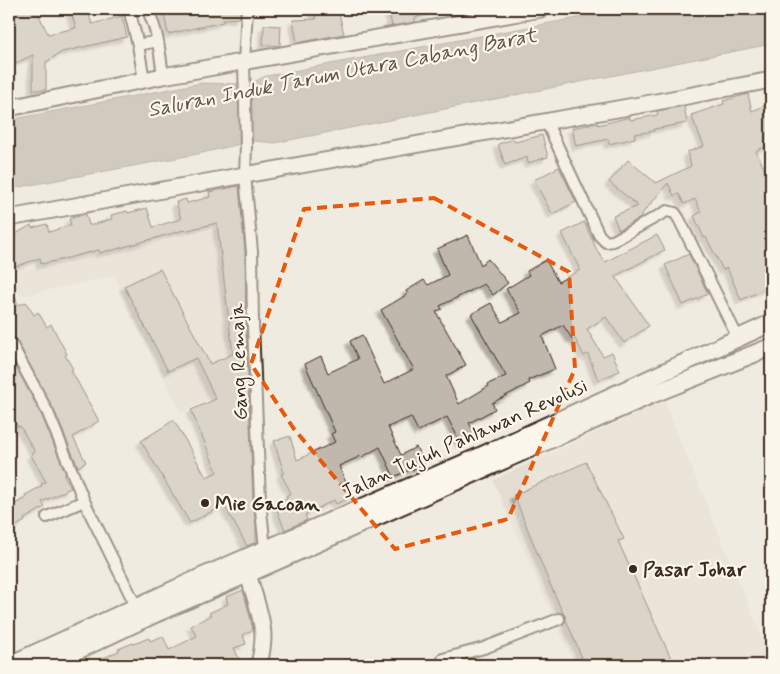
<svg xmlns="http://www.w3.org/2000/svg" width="780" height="674" font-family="Mynerve,sans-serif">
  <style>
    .built { fill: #e2dcd1 }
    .water { fill: #aca397; stroke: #7f7367 }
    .building { fill: #c0b8ad; stroke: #3b2a1e; filter: url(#shadow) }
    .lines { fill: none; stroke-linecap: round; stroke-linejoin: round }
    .street-casing { stroke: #3b2a1e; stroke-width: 14 }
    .secondary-casing { stroke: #3b2a1e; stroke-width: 19 }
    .primary-casing { stroke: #3b2a1e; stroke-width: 20 }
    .street { stroke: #fbf7ec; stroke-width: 10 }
    .secondary { stroke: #fbf7ec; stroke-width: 15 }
    .primary { stroke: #fbf7ec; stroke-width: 16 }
    .marked { fill: none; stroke: #e8590c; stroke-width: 4; stroke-dasharray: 10 6; stroke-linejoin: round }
    .poi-dot { fill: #3b2a1e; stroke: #fbf7ec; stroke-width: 2 }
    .labels { text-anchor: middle; stroke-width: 4.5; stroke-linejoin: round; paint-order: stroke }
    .street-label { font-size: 20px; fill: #3b2a1e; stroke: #fbf7ec }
    .poi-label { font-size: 20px; font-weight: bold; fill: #3b2a1e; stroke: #fbf7ec; text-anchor: start }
    .water-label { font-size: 21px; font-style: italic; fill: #635448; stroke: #fbf7ec }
  </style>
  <defs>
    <filter id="shadow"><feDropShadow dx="-4.5" dy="4.5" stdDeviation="1" flood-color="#0004"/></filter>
  </defs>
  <rect width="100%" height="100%" fill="#f0ebe0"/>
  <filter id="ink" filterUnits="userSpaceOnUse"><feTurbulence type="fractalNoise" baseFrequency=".02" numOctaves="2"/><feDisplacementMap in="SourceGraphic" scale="10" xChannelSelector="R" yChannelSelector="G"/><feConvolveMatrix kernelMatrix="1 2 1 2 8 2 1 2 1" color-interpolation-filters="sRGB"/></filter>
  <g filter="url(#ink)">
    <path class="built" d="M218 229 237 385 181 413 114 276 21 296 9 279V273L167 240Z
      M664 401 771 659V665H574L493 480Z"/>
    <path class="water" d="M625 9H771V44L275 143 253 141 198 154 9 189V120L201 83 249 84 266 76Z"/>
    <path class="building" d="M9 9H36L48 34 76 28 70 9H87L92 24 122 16 127 37 62 52 46 62V90H33V55L12 65 9 58Z
      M163 9H240V18L223 19V22L168 34Z
      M314 9H338L344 34 297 43 293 20 316 19Z
      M401 9H435V10L415 18V22L392 26 389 11Z
      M264 25 281 26 280 46 263 45Z
      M748 94 752 111 771 103V144L756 151 765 170 771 168V286L741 300 727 268 723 270 706 237 704 238 694 216 701 212 695 199 684 204 679 194 674 196 668 183 641 215 642 217 619 230 613 216 638 206 609 182 628 160 656 183 691 166 687 152 704 146 691 115 724 104 723 101Z
      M684 106 687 123 654 129V131L634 134 635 138 609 144 608 139 576 146 572 128 598 123V125L630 117V120L658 115 657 111Z
      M542 135 548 157 528 163 527 157 505 165 498 144 514 139 515 142Z
      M559 167 576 202 552 214 534 180Z
      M239 186 245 252 246 325 253 500 256 527V542L247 546 224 505 190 523 141 441 174 420 206 477 217 472 191 410 216 399 196 358 168 371 124 286 160 269 210 364 233 354 217 223 184 231V230L110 251V250L100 253 99 250 60 260 41 264 40 258 9 269V238L31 225 32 228 47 224 49 232 71 225 69 219 86 214 89 225H92L112 219 111 215 127 211 128 213 147 208 153 227 181 219 176 202 186 199 187 203 210 197 209 192Z
      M584 222 597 250 605 262 657 235 665 250 615 276 649 326 624 343 606 317 587 329 603 356 612 352 620 371 598 380 588 354 584 356 574 337 572 339 563 325 542 336 555 369 528 380 530 383 492 403 495 409 469 423 476 435 461 443 447 417 418 431 411 417 388 427 401 455 416 447 425 463 412 470 411 469 394 477 380 447 362 457 361 456 339 466 352 497 336 504 334 500 305 515 307 520 285 530 278 513 275 502 288 498 286 496 291 493 281 474 284 473 274 441 290 436 297 460 335 442 331 434 335 432 305 364 321 356 328 373 358 359 350 341 362 335 384 384 414 369 399 344H400L381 310 408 294 406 291 424 280 428 285 448 275 437 249 468 235 481 265 488 259 508 283 493 295 484 284 440 306 442 309 436 312 466 365 446 376 459 404 489 386 488 384 506 376 471 314 491 303 502 322 521 313 506 289 529 275 527 271 546 260 558 282 580 270 562 233Z
      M689 254 708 294 683 305 665 265Z
      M9 287 19 305 26 302 34 315 38 312 47 327 51 324 67 354 65 355 73 369 71 370 99 421 73 437 86 462 78 467 54 410 15 337 12 334 9 333Z
      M9 354 42 416 66 474 64 475 71 488 42 502 45 507 24 519 25 521 9 530V507L26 498 25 495 42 486 41 484 46 482 31 455 35 452 20 426 18 427 9 411Z
      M586 462 624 539 618 541 674 665H585L566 620 565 616 563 613 546 575 514 495Z
      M243 590 250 616 253 630 243 635 246 644 234 648 242 665H87L119 651 118 649 133 643V644L149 638 150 641 163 636 169 650 197 636 191 626 211 615 209 613 228 604 226 597Z"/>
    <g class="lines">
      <defs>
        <path id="street" d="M129 9 138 45 144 80
          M147 9C158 30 160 54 163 76
          M247 9 244 63 246 146 245 175 252 252 253 325 260 500 265 549
          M138 45 158 41
          M546 121 599 235 606 242 613 241 667 211 675 213 679 219 738 338
          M9 340 35 388 48 413 62 447 84 501 136 606
          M47 517 84 501
          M445 665 443 659 484 648 559 619"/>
        <path id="secondary" d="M9 108 163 76 541 9
          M9 218 245 175 651 103 771 80
          M248 574C253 593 263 618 263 637 263 647 261 656 259 665"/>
        <path id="primary" d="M9 665 201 577 478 457 771 323
          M47 665 155 614 248 574 651 395 771 347"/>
      </defs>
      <use href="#street" class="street-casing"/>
      <use href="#secondary" class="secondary-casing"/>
      <use href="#primary" class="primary-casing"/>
      <use href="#street" class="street"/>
      <use href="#secondary" class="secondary"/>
      <use href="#primary" class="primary"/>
    </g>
  </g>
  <path d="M0 0H780V674H0ZM434 198 569 272 575 369 508 519 395 549 294 429 251 364 304 209Z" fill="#f0ebe0" fill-opacity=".55" fill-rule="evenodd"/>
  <path class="marked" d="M434 198 569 272 575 369 508 519 395 549 294 429 251 364 304 209Z"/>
  <g class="poi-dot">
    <circle cx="205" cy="503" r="5"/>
    <circle cx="633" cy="569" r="5"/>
  </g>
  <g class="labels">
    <g class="street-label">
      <text transform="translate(238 362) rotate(-92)" y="7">Gang Remaja</text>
      <text transform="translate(464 438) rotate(-24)" y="7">Jalan Tujuh Pahlawan Revolusi</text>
    </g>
    <g class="poi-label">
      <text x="215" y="510">Mie Gacoan</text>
      <text x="643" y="576">Pasar Johar</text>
    </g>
    <g class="water-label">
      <text transform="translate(342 72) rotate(-11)" y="7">Saluran Induk Tarum Utara Cabang Barat</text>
    </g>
  </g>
  <rect width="780" height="674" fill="none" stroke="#fbf7ec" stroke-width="30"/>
  <rect x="15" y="15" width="750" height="644" fill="none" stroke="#3b2a1e" stroke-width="2" filter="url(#ink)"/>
</svg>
